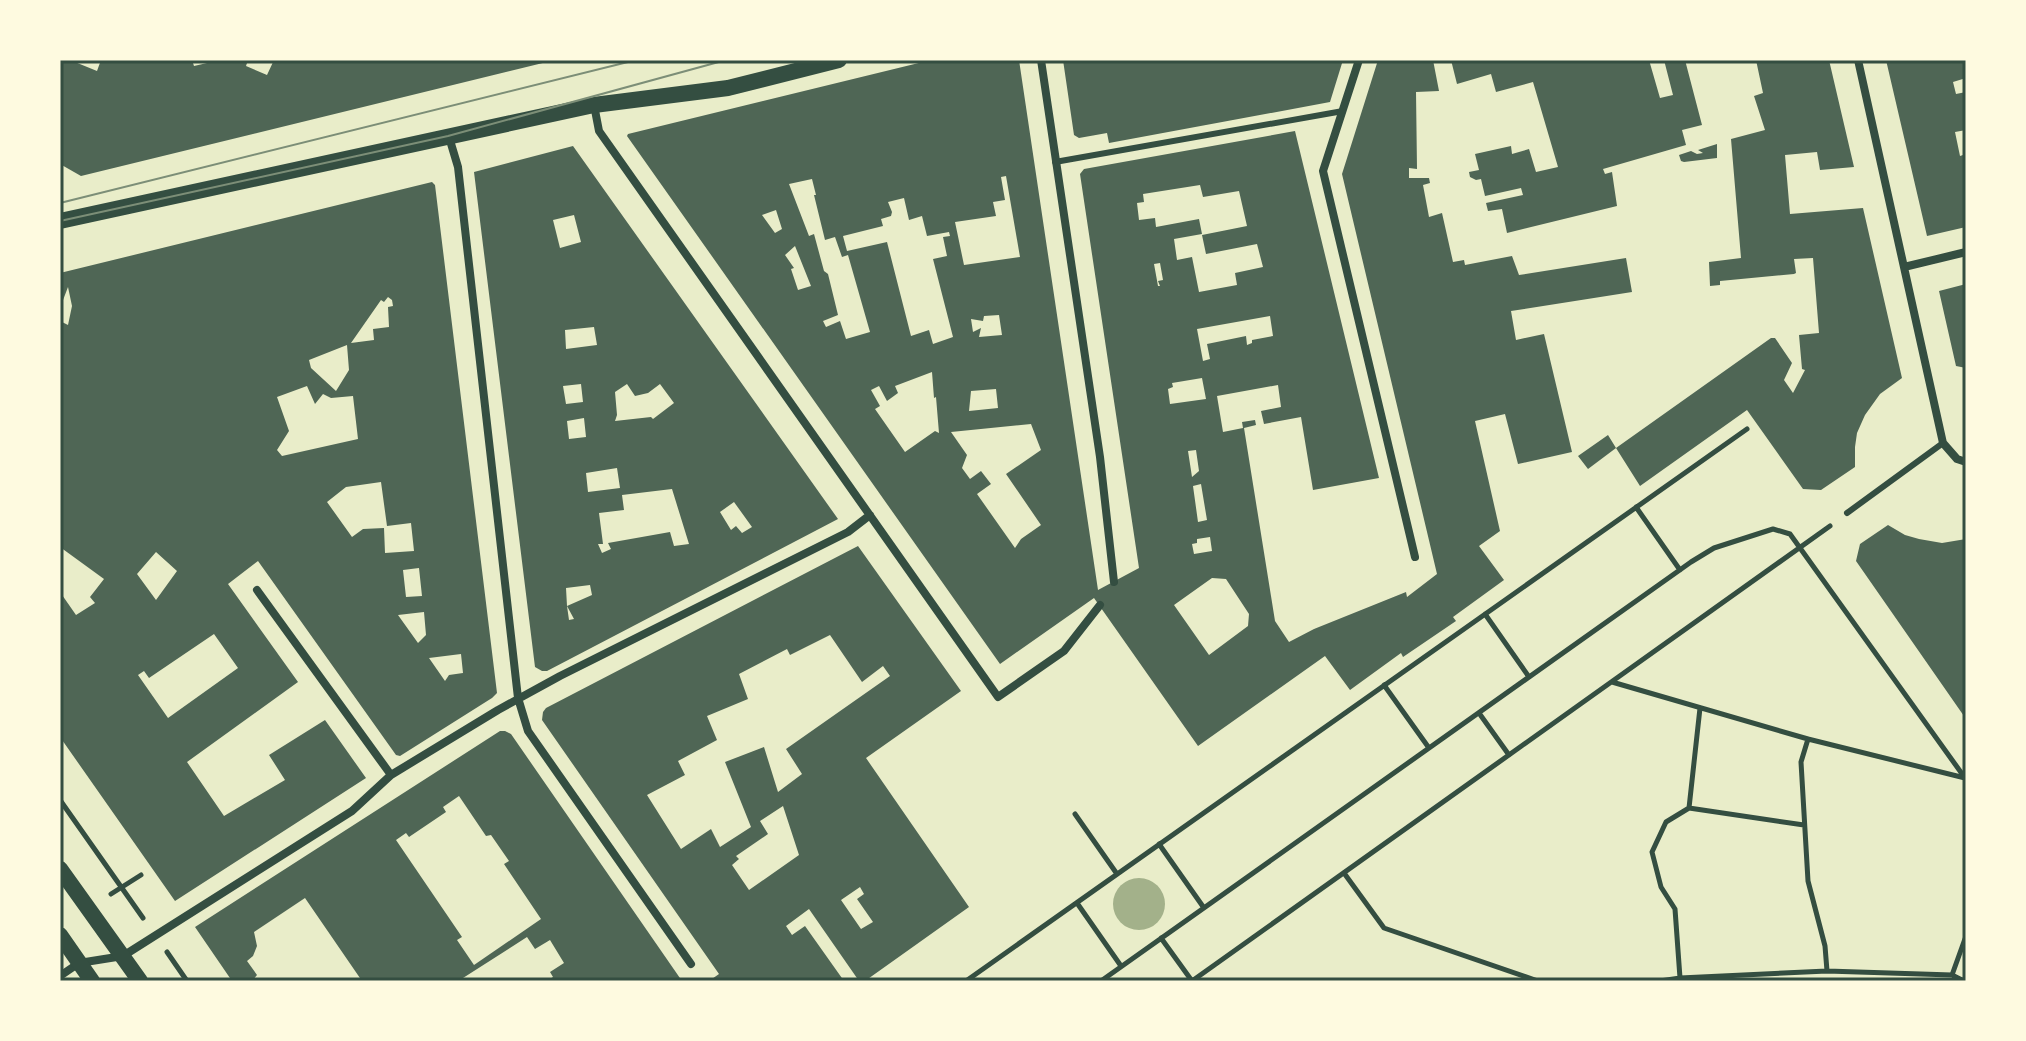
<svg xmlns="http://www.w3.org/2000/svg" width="2026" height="1041" font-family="Montserrat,sans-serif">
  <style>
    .water { fill: #a3b18a }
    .building { fill: #4f6655; fill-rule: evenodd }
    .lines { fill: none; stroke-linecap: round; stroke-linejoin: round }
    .path { stroke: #344e41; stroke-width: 5 }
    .service { stroke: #344e41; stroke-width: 6 }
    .minor { stroke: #344e41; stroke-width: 8 }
    .secondary { stroke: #344e41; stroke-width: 16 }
    .tram { stroke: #7c8e77; stroke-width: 2 }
    .neatline { fill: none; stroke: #344e41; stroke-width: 3 }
  </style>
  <rect width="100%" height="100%" fill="#e9edc9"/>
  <path class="water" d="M1113 904a26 26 0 1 1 52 0a26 26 0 1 1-52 0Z"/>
  <path class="building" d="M60 60H70L97 71 101 60H192L194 66 207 63V60H248L246 66 267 75 274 60 551 61 81 176 60 164Z
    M931 60H1019L1098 590 1139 568 1080 174 1084 169 1295 131 1379 478 1313 490 1301 417 1264 424 1261 411 1281 407 1278 385 1217 396 1223 432 1243 428 1242 422 1255 420 1256 425 1244 428 1275 621 1289 642 1314 629 1406 592 1407 597 1437 574 1342 174 1378 60H1433L1439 91 1416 92 1417 169 1409 168V178H1429L1430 183 1423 185 1429 217 1442 213 1453 262 1464 260 1465 265 1512 256 1519 275 1626 258 1632 292 1511 311 1516 340 1544 334 1572 452 1518 464 1505 414 1475 421 1500 531 1479 546 1504 580 1453 617 1456 621 1403 657 1401 653 1350 690 1325 656 1198 746 1094 598 1000 664 627 136 628 134ZM1006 176 1020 257 964 265 955 222 996 216 993 202 1005 200 1001 177ZM812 179 816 195H814L825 240 835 237 842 257 848 255 870 332 846 339 840 321 826 327 823 321 838 315 828 274 824 271 814 234 809 236 789 184ZM1200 185 1203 197 1239 191 1247 226 1202 235 1206 254 1257 244 1263 267 1235 273 1237 285 1199 292 1192 257 1177 260 1174 239 1202 234 1199 219 1156 227 1155 218 1139 220 1137 203 1144 202 1143 194ZM904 198 909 220 922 216 927 236 949 232 950 236 943 237 947 256 933 259 953 337 933 344 929 330 911 336 887 242 847 251 843 236 883 226 881 219 891 216 892 212 888 202ZM776 210 782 229 775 233 762 215ZM795 246 811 286 798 290 791 269 794 268 785 255ZM1160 263 1163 280 1158 281 1160 286H1158L1154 264ZM999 315 1002 335 979 337 981 328 973 332 971 319 983 321 984 316ZM1270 316 1273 336 1252 340V343L1247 345 1246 336 1207 344 1210 359 1203 361 1197 329ZM932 372 934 398 936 397 939 433 935 431 905 452 875 409 880 406 871 390 879 386 887 401 898 393 895 386ZM1202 378 1206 399 1170 404 1168 389 1173 387 1172 383ZM996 389 998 408 969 411 971 391ZM1031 424 1041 450 1006 474 1041 525 1021 539 1015 548 977 494 991 484 981 471 970 479 962 468 967 455 951 432ZM1196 450 1199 471 1192 477 1188 451ZM1201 484 1207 520 1198 522 1193 486ZM1210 537 1212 551 1194 554 1192 544 1197 543V539ZM1212 578 1226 579 1249 614 1248 626 1209 655 1174 605Z
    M1063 60H1343L1330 102 1109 143 1107 133 1079 138 1074 135Z
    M1451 60H1649L1660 98 1673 95 1664 60H1685L1702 125 1682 130 1686 145 1603 169 1605 174 1612 172 1617 206 1507 233 1502 209 1488 211 1486 203 1523 195 1521 188 1485 196 1481 179 1476 180 1470 177 1469 172 1479 170 1475 154 1511 146 1512 154 1529 149 1536 172 1558 167 1533 82 1496 92 1491 74 1457 84Z
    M1756 60H1829L1854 167 1820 170 1817 152 1785 155 1790 214 1863 208 1902 378 1880 394 1865 415 1857 433 1855 447V467L1821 490 1803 489 1747 410 1640 486 1616 448 1588 469 1578 456 1608 435 1616 448 1771 338H1775L1792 363 1784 380 1793 393 1805 370 1802 369 1799 335 1819 333 1813 258 1794 259 1796 273 1794 274 1720 281V285L1710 286 1709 262 1741 258 1731 139 1765 130 1754 96 1763 93Z
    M1886 60H1964L1966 78 1953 82 1956 94 1966 92V130L1955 132 1960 156 1966 154V227L1927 236Z
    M1717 144V158L1684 162 1681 161 1679 155 1691 151 1697 154 1703 153 1698 150Z
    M573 146 838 519 547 671H542L535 667 474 172ZM574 215 581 242 560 248 553 220ZM594 327 597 345 566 349 565 330ZM581 384 583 402 566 404 563 386ZM627 384 635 396 648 393 660 384 674 403 653 419 651 417 615 421 617 415 615 392ZM584 418 586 437 569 439 567 421ZM617 468 620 488 588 492 586 473ZM672 489 689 544 674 546 670 532 608 543 611 549 602 553 598 544H603L599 513 624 510 622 495ZM734 502 752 527 742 533 736 526 731 530 720 512ZM590 585 592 595 567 606 574 619 569 620 567 606 566 588Z
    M432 182 435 185 497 693 492 698 400 756 396 755 258 561 228 584 298 682 187 762 224 816 285 780 269 755 325 720 366 778 175 901 60 737V592L76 615 95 603 90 597 104 579 60 547V321L68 325 72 306 68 287 60 308V273ZM388 297 392 300 393 306 388 307 389 327 373 329 374 340 351 343 381 300 384 302ZM347 345 349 370 336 391 311 368 309 360ZM307 386 315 404 323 394 331 398 353 396 358 439 282 456 277 450 289 431 277 397ZM381 482 387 526 411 523 414 551 385 553 384 528 363 529 352 537 327 502 346 487ZM156 552 177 571 156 600 137 574ZM419 568 422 596 406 597 403 570ZM424 612 426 635 418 643 398 615ZM214 634 238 668 168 718 138 675 144 671 149 678ZM461 654 463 673 449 675 445 681 429 658Z
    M1966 284V368L1956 366 1939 291Z
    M1888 525 1905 535 1919 539 1942 543 1966 539V719L1856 561 1860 544Z
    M858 546 961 691 866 758 969 907 865 981H859L809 909 786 926 792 935 805 926 844 981H709L719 974 542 720 543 712 546 708ZM830 635 862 682 883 666 890 676 786 749 802 774 778 792 764 747 725 762 751 827 720 847 711 829 681 849 647 795 685 775 678 761 717 740 707 716 748 699 739 674 787 649 790 655ZM783 806 799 855 749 890 732 865 739 859 736 856 768 834 760 821ZM860 887 864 894 857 899 873 922 861 929 841 900Z
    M500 731H505L511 734 682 981H547L553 977 550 972 564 963 550 940 535 949 527 937 463 978 465 981H362L305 898 254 932 257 946 253 956 247 961 257 975 252 981H232L195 927ZM459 796 486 836 491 835 509 861 504 864 541 919 474 965 457 940 462 937 396 840 406 833 409 837 446 812 443 807Z"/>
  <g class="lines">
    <path class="path" d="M1636 507 1680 570
      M1485 614 1529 677
      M1612 682 1808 739 1965 778
      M1384 685 1429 748
      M1479 713 1509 755
      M1808 739 1801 762 1808 881 1825 946 1827 971
      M60 800 143 918
      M1689 808 1700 708
      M1075 814 1117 874
      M1159 844 1204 908
      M1344 873 1384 928 1538 981
      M111 894 141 875
      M1077 903 1121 966
      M1161 938 1192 981 1830 526
      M167 952 187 981
      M1952 975 1966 936
      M1680 978 1675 909 1661 887 1652 852 1666 822 1689 808 1804 825
      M966 981 1747 429
      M1101 981 1691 562 1714 548 1773 529 1790 534 1965 778
      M1660 981 1680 978 1827 971 1952 975 1964 981"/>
    <path class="service" d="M1055 162 1343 111
      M1847 513 1943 443"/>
    <path class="minor" d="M1041 60 1100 457 1114 582
      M1359 60 1323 171 1415 557
      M1858 60 1943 443 1957 459 1966 462
      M594 105 599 131 998 697 1064 651 1100 605
      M449 137 458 167 518 698 528 731 691 964
      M1904 267 1966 252
      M257 590 391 775
      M60 976 79 963 123 956 352 811 391 775 498 710 560 676 848 532 870 515"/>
    <path class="secondary" d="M60 221 594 105 728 88 839 60
      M60 869 140 981
      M60 935 92 981"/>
    <path class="tram" d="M60 203 636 60
      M60 221 448 136 726 60"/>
  </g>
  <rect width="2026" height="1041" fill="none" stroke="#fefae0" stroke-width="124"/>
  <rect x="62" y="62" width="1902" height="917" class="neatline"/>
</svg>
